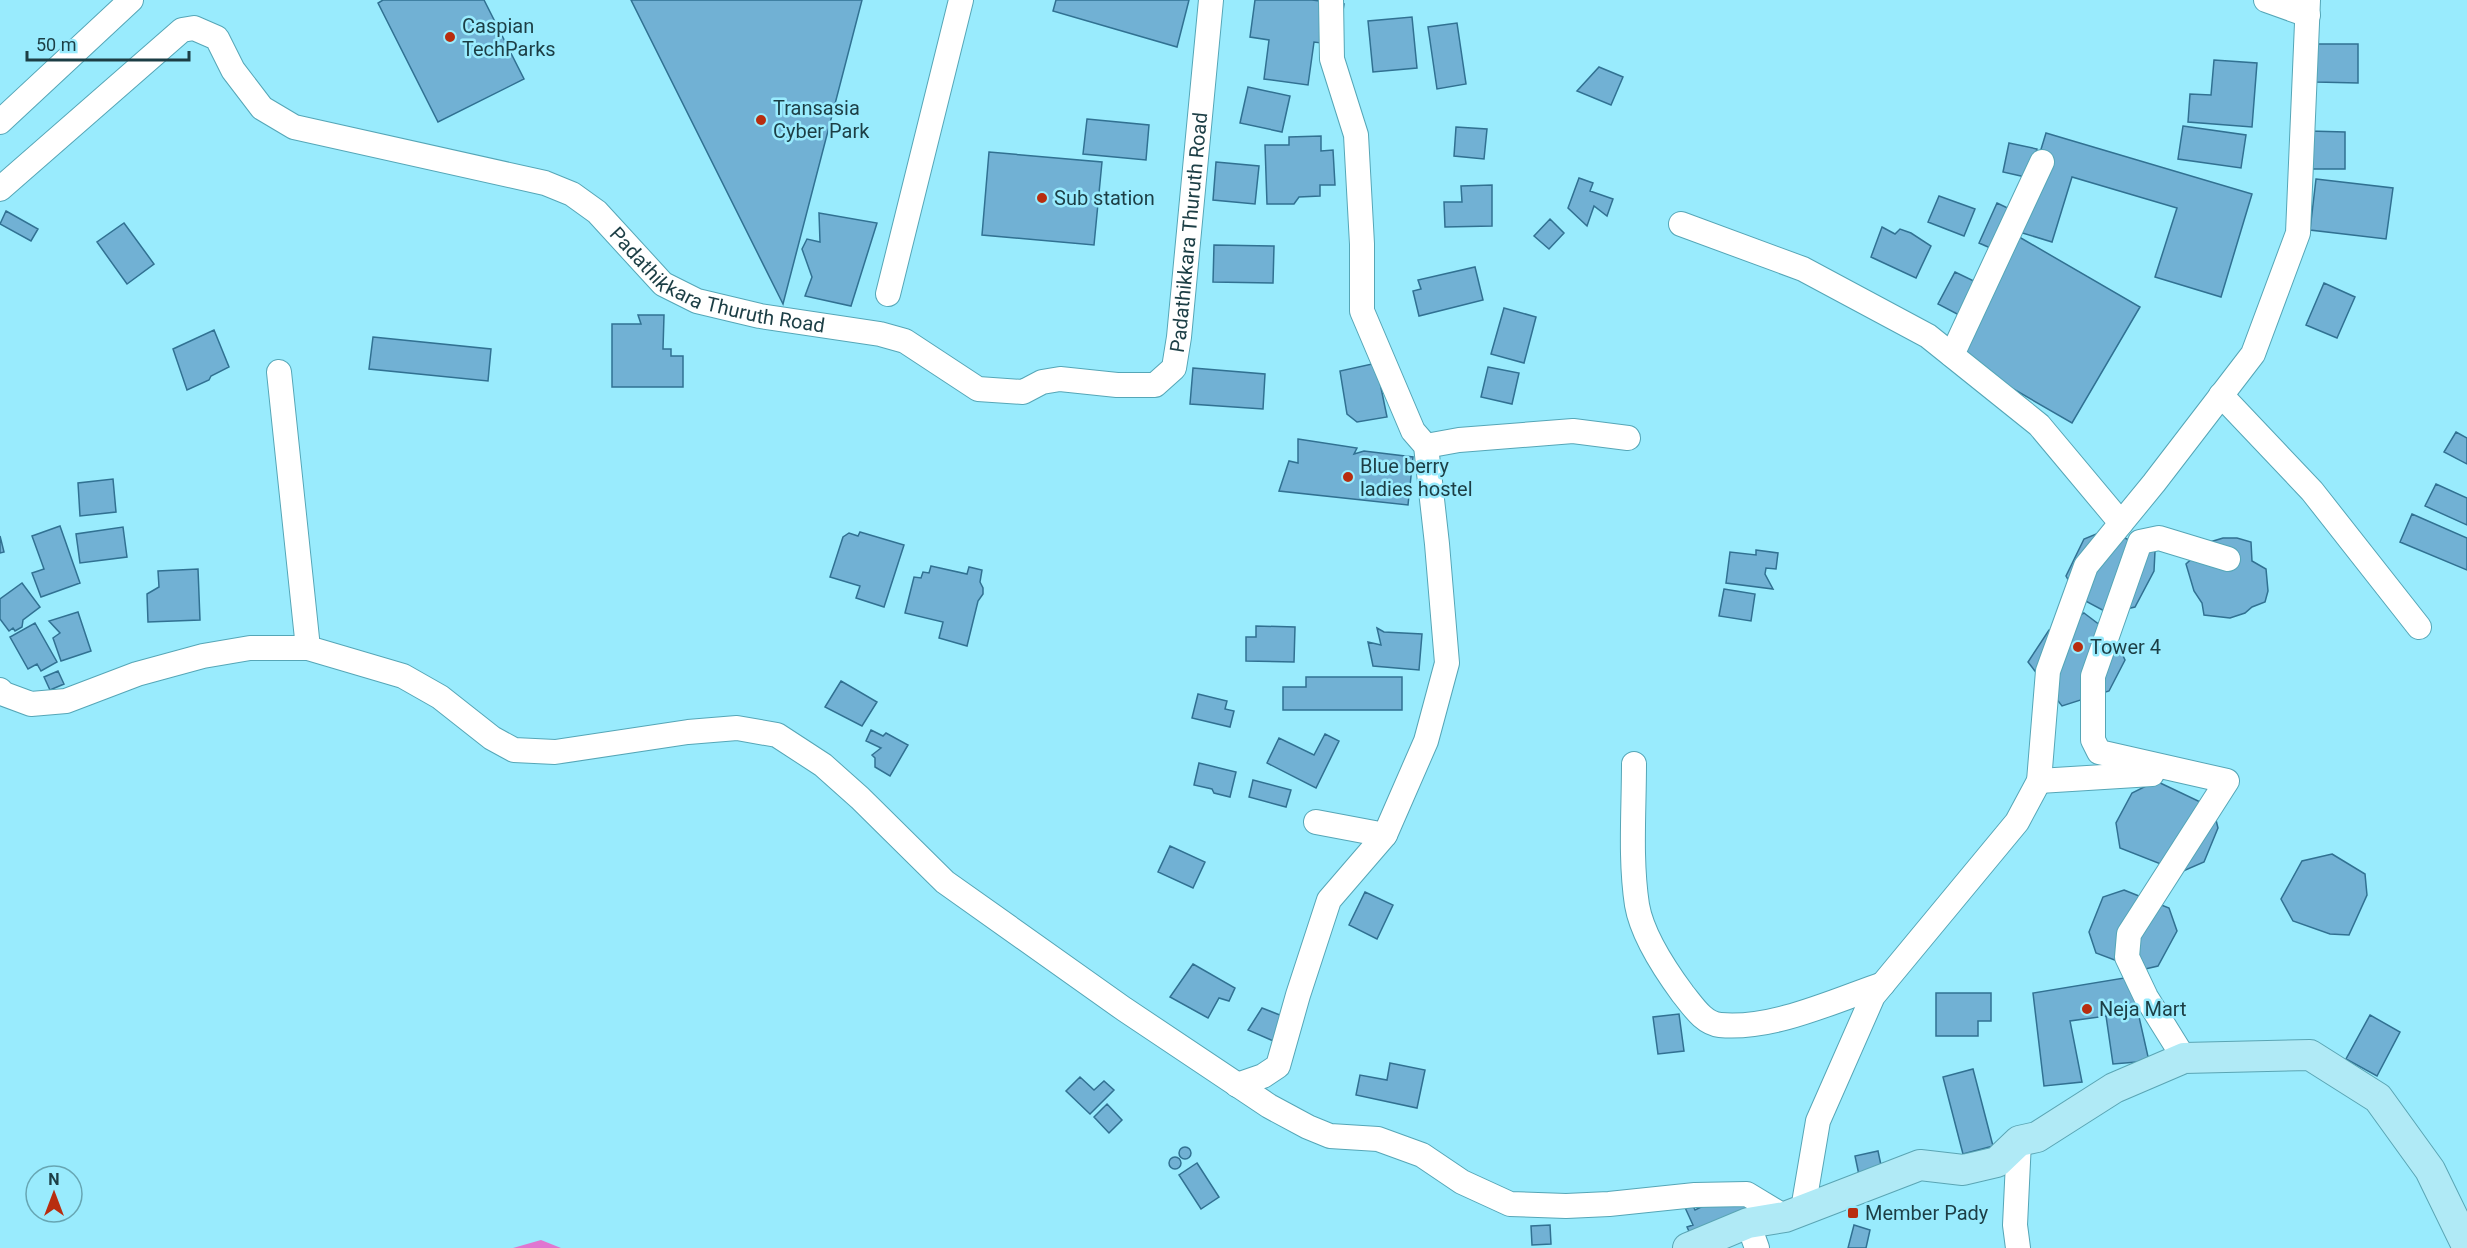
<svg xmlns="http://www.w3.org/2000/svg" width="2467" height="1248" font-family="Roboto,sans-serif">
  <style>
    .water { fill: #e076d0 }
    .building { fill: #71b1d4; stroke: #317192; stroke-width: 1.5 }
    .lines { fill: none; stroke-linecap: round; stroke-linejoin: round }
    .minor-casing { stroke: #55a6b7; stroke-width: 26 }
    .major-casing { stroke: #5aa5b4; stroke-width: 32 }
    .minor { stroke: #fff; stroke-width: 24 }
    .major { stroke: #b0eaf6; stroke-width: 30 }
    .poi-dot { fill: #b82d0f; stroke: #99ebfd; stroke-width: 2 }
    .labels { text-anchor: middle; stroke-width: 5; stroke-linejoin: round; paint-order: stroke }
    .poi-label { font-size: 20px; fill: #1c3e45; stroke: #99ebfd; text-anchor: start }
    .street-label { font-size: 20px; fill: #1c3e45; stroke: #99ebfd }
  </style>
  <rect width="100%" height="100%" fill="#99ebfd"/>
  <path class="water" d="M541 1240 561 1248H513Z"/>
  <path class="building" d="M383 0H484L524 79 438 122 378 3Z
    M631 0H862L783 304Z
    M1056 0H1189L1177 47 1053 11Z
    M1255 0H1312L1344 4 1338 45 1314 42 1308 85 1264 79 1269 40 1250 37Z
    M1412 17 1417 68 1373 72 1368 21Z
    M1457 23 1466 84 1437 89 1428 27Z
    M2316 44H2358V83L2316 82Z
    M2214 60 2257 63 2252 127 2188 122 2190 94 2211 95Z
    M1599 67 1623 77 1611 105 1577 91Z
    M1248 87 1290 96 1282 132 1240 123Z
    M1087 119 1149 125 1146 160 1083 154Z
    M2183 126 2246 135 2241 168 2178 159Z
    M1456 127 1487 129 1484 159 1454 156Z
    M2309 131 2345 132V169H2309Z
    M2046 133 2252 194 2221 297 2155 277 2177 208 2072 177 2052 242 2016 231Z
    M1321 136V151L1333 150 1335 185H1320V196L1299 197 1294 204H1267L1265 145H1289V137Z
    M2009 143 2037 149 2030 178 2003 172Z
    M989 152 1102 162 1094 245 982 235Z
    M1216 162 1259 166 1255 204 1213 200Z
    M1579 178 1593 183 1590 191 1613 199 1607 216 1594 206 1587 226 1568 208Z
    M2316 179 2393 188 2386 239 2310 230Z
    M1492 185V226L1445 227 1444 202H1462L1461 186Z
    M1939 196 1975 209 1964 236 1928 222Z
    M1997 203 2014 211 1995 250 1979 243Z
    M6 211 38 229 31 241 0 224Z
    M819 213 877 223 851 306 805 296 812 277 802 249 807 239 820 242Z
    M1550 219 1564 233 1549 249 1534 236Z
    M124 223 154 264 127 284 97 242Z
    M1882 227 1895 234 1900 229 1911 233 1931 246 1916 278 1871 257Z
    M2014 234 2140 307 2072 423 1946 350Z
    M1214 245 1274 246 1273 283 1213 282Z
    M1475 267 1483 300 1419 316 1413 291 1421 289 1418 280Z
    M1955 272 1976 282 1959 315 1938 304Z
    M2324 283 2355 297 2337 338 2306 325Z
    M1504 308 1536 317 1524 363 1491 354Z
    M638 315H664L663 349H671V356H683V387H612V324H641Z
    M214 330 229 367 211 376 209 380 187 390 173 349Z
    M373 337 491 349 488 381 369 369Z
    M1372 364 1377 368 1387 417 1357 422 1347 414 1340 371Z
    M1488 367 1519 373 1512 404 1481 397Z
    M1193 368 1265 374 1263 409 1190 404Z
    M2456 432 2467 438V464L2444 452Z
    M1298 439 1357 448 1354 454 1364 451 1413 457 1408 505 1279 491 1289 461 1298 463Z
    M113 479 116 512 80 516 78 483Z
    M2436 484 2467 498V525L2425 506Z
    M2412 514 2467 538V570L2400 542Z
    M60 526 80 583 41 597 32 573 44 569 32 536Z
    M123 527 127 557 80 563 76 534Z
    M2106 530 2155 551 2154 571 2135 607 2108 613 2078 597 2066 576 2084 539Z
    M860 532 904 545 884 607 856 598 860 586 830 577 843 537 849 533 858 536Z
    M0 536 4 552 0 553Z
    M2223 538H2237L2251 542 2252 561 2266 569 2268 591 2265 602 2252 607 2245 613 2230 618 2204 615 2202 603 2194 591 2186 564 2210 542Z
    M1756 550 1778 553 1776 569 1766 568 1765 574 1773 589 1726 583 1730 552 1756 555Z
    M931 566 967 574 969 567 982 570 980 582 983 588V594L978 601 967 646 939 638 943 622 905 613 914 577 921 578 923 572 929 573Z
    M198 569 200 620 148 622 147 594 159 587 158 571Z
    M22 583 40 607 23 620 22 627 15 631 13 628 9 631 0 619V599Z
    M1724 589 1755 594 1751 621 1719 616Z
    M78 612 91 651 61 661 53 638 60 633 49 621Z
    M2084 613 2113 635 2125 660 2109 691 2062 706 2028 662 2049 630Z
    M35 623 57 662 41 671 37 664 28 669 10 637Z
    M1256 626 1295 627 1294 662 1246 661V637H1256Z
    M1377 628 1384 632 1422 634 1419 670 1373 666 1368 642 1381 645Z
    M58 671 64 684 50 690 44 677Z
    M1306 677H1402V710H1283V687H1306Z
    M841 681 877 702 862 726 825 707Z
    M1198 694 1227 701 1225 709 1234 711 1230 727 1192 718Z
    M871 730 883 736 886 733 908 745 890 776 875 767V758L872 755 881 748 866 741Z
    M1325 734 1339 741 1316 788 1267 763 1279 738 1314 755Z
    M1199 763 1236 772 1230 797 1214 793 1212 789 1194 785Z
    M1253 780 1291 790 1286 807 1249 797Z
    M2156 781 2213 808 2218 828 2204 862 2181 872 2120 848 2116 823 2132 793Z
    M1170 846 1205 862 1193 888 1158 872Z
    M2332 854 2365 874 2367 895 2349 935 2330 934 2293 921 2281 899 2302 861Z
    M2124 890 2169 908 2177 931 2158 966 2141 970 2096 953 2089 932 2103 897Z
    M1365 892 1393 905 1377 939 1349 925Z
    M1193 964 1235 988 1229 1001 1219 998 1208 1018 1170 997Z
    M2130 977 2149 1061 2113 1064 2106 1016 2070 1021 2082 1082 2044 1086 2033 993Z
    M1936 993H1991V1021H1978V1036H1936Z
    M1262 1008 1290 1019 1278 1043 1248 1030Z
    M1679 1014 1684 1051 1658 1054 1653 1017Z
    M2370 1015 2400 1032 2377 1076 2346 1059Z
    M1390 1063 1425 1070 1417 1108 1356 1095 1360 1075 1387 1080Z
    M1973 1069 1993 1146 1963 1154 1943 1077Z
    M1080 1077 1094 1090 1104 1081 1114 1090 1090 1114 1066 1091Z
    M1107 1104 1122 1120 1109 1133 1094 1117Z
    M1179 1153a6 6 0 1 1 12 0a6 6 0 1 1-12 0Z
    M1878 1151 1882 1170 1859 1175 1855 1156Z
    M1169 1163a6 6 0 1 1 12 0a6 6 0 1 1-12 0Z
    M1197 1163 1219 1197 1201 1209 1179 1175Z
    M1689 1198 1695 1210 1720 1198 1759 1206 1692 1238 1687 1227 1693 1225 1682 1201Z
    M1550 1225 1551 1244 1532 1245 1531 1226Z
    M1854 1225 1870 1230 1866 1248H1848Z"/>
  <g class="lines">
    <defs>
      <g id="minor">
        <path d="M2266 0 2308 15"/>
        <path d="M0 122 131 0"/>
        <path id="s1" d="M0 189 182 30 194 28 217 38 233 70 262 108 294 127 545 183 572 194 597 212 663 284 697 301 760 316 880 334 905 341 978 389 1023 392 1042 382 1060 379 1117 385H1155L1174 368 1179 337 1211 0"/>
        <path d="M1681 224 1803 269 1928 336 2039 425 2121 523"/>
        <path d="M888 294 961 0"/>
        <path d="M1952 355 2042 162"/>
        <path d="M279 372 308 648 403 676 440 697 492 738 514 750 555 752 688 732 737 728 777 735 823 765 860 798 945 882 1124 1009 1269 1106 1308 1127 1330 1136 1378 1139 1422 1155 1462 1182 1510 1204 1566 1206 1609 1204 1695 1195 1747 1194 1785 1217"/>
        <path d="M2221 395 2312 491 2419 627"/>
        <path d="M1426 446 1459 440 1573 431 1628 438"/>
        <path d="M0 690 4 694 31 704 66 701 137 674 203 656 250 648H308"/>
        <path d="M1634 764C1634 811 1630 859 1637 905 1642 934 1666 971 1683 994 1693 1006 1703 1023 1720 1025 1772 1030 1834 1001 1883 984"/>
        <path d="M2039 781 2152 774"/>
        <path d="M1316 822 1385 835 1426 741 1447 663 1437 544 1426 446 1413 431 1362 311V244L1356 135 1332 59 1331 0"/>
        <path d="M2184 1058 2146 997 2127 957 2129 934 2227 781 2099 752 2093 740V676L2140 542 2159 538 2228 559"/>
        <path d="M1237 1085 1263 1076 1278 1066 1298 995 1329 900 1385 835"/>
        <path d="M1803 1209 1818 1121 1873 996 2017 822 2039 781 2048 671 2086 566 2154 483 2253 354 2298 233 2308 0"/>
        <path d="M1748 1223 1757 1248"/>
        <path d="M2018 1248 2015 1225 2019 1141"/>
      </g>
      <path id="major" d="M1688 1248 1748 1223 1785 1217 1920 1165 1963 1170 1997 1162 2019 1141 2037 1137 2114 1088 2184 1058 2310 1055 2378 1098 2430 1170 2467 1246"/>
    </defs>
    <use href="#minor" class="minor-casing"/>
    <use href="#major" class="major-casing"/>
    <use href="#minor" class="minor"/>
    <use href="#major" class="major"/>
  </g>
  <g class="poi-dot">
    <circle cx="450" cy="37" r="6"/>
    <circle cx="761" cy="120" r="6"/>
    <circle cx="1042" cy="198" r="6"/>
    <circle cx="1348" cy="477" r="6"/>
    <circle cx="2078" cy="647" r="6"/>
    <circle cx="2087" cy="1009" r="6"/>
    <rect x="1847" y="1207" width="12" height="12" rx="3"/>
  </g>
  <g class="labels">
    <g class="poi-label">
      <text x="462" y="33">Caspian<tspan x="462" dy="23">TechParks</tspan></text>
      <text x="773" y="115">Transasia<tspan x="773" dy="23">Cyber Park</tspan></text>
      <text x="1054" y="205">Sub station</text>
      <text x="1360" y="473">Blue berry<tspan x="1360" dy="23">ladies hostel</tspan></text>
      <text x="2090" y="654">Tower 4</text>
      <text x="2099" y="1016">Neja Mart</text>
      <text x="1865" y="1220">Member Pady</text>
    </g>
    <g class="street-label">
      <text dy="7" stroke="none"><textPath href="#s1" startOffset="1494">Padathikkara Thuruth Road</textPath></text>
      <text dy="7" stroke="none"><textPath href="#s1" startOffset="862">Padathikkara Thuruth Road</textPath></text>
    </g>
  </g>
  <g transform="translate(54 1194)"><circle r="28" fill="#99ebfd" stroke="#67a6b3" stroke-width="1.5"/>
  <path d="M0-4.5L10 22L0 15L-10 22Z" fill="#b82d0f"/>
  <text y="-9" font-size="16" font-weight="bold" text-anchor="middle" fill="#1c3e45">N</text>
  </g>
  <path d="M27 51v9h162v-9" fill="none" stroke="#1c3e45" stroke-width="3"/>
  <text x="36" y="51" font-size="18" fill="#1c3e45" stroke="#99ebfd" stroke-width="4.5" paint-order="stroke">50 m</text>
</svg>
